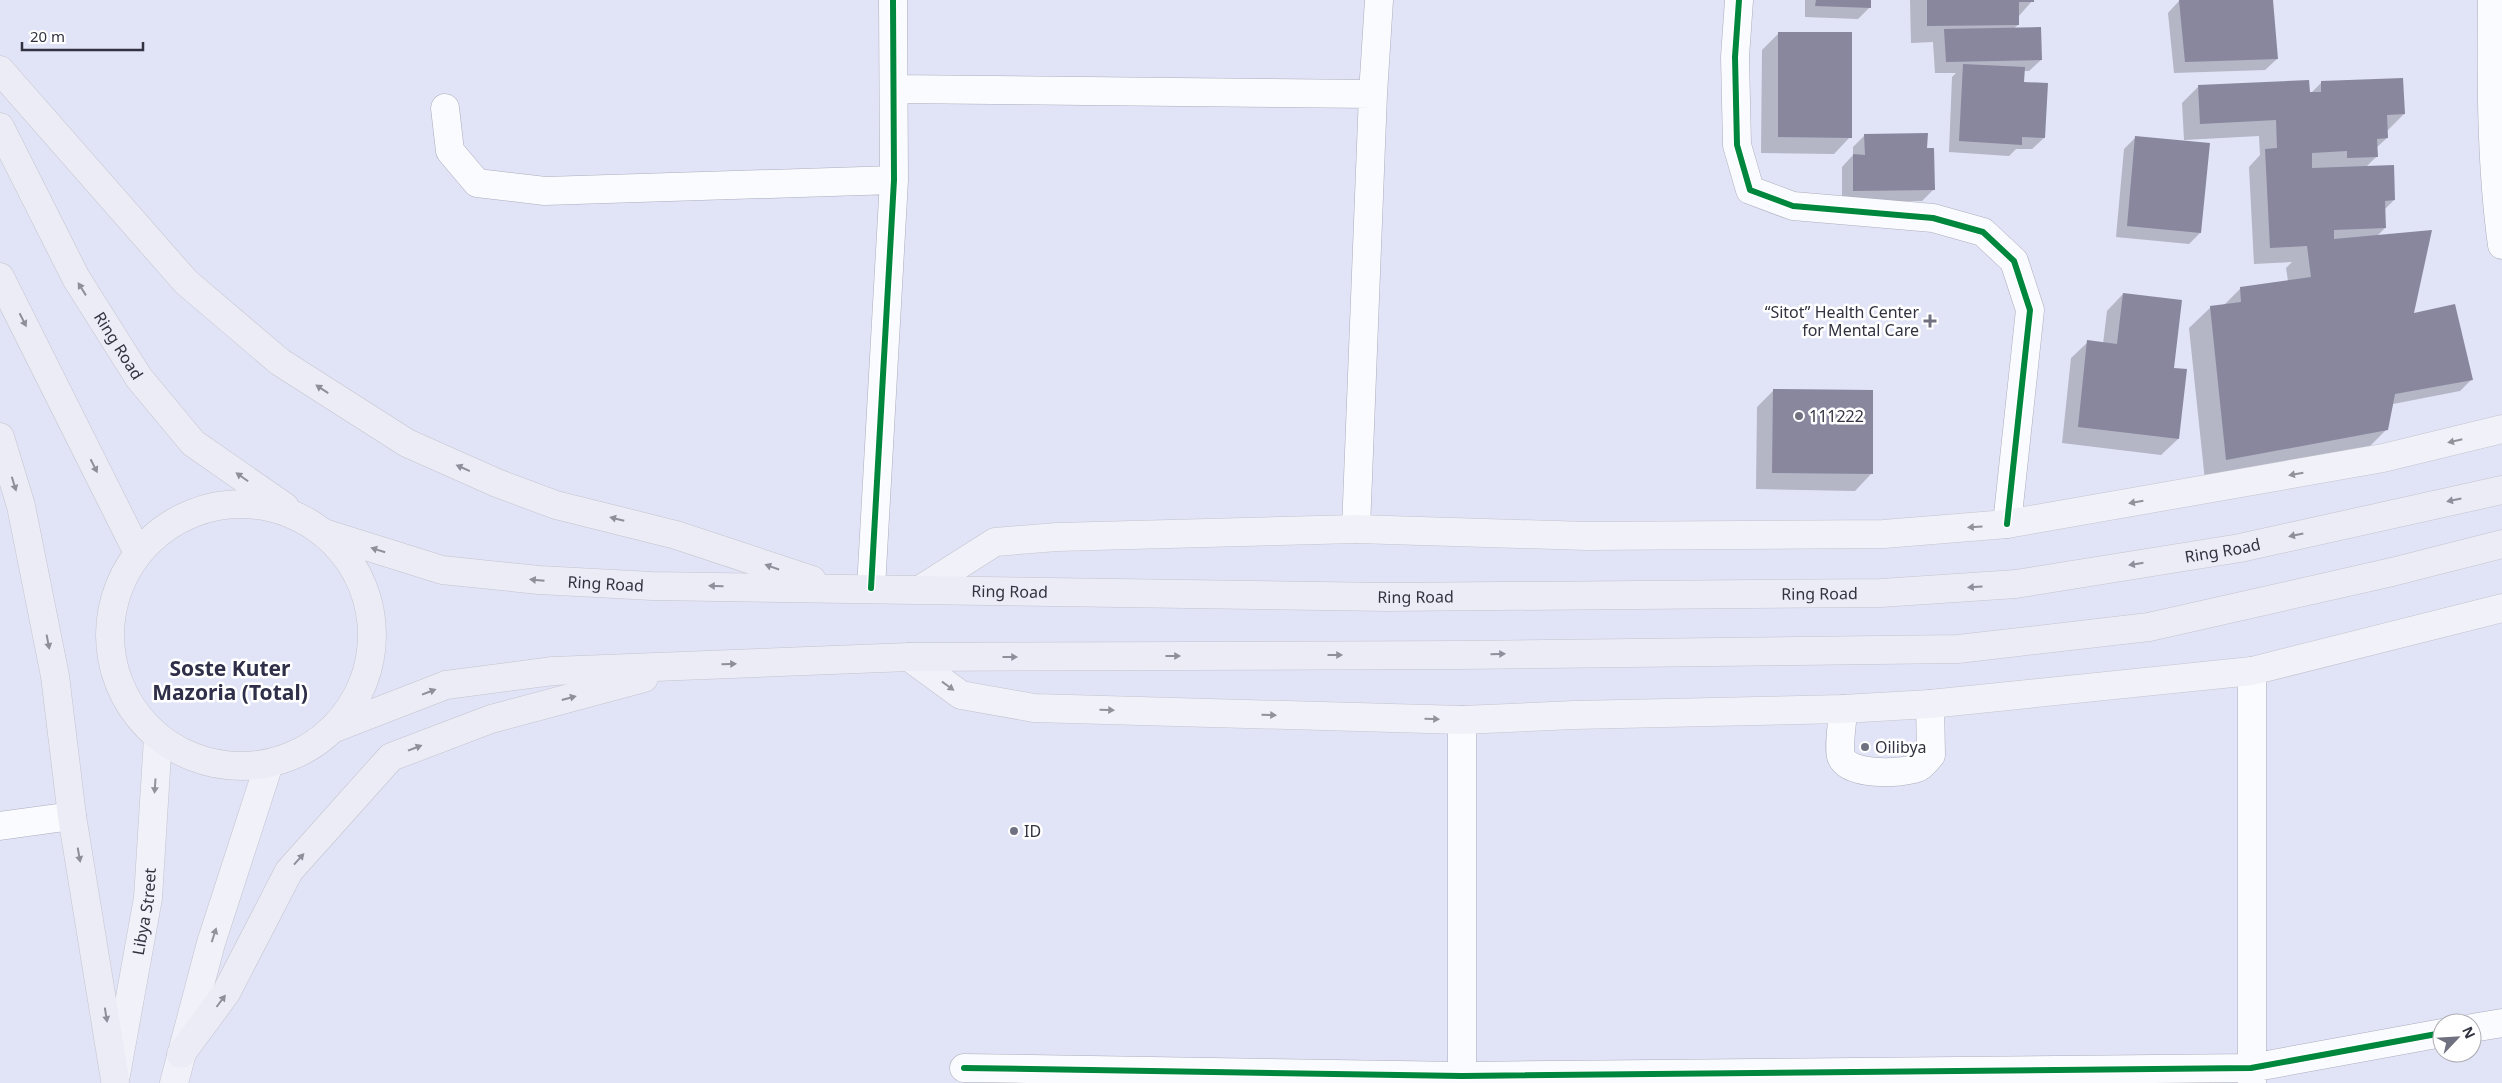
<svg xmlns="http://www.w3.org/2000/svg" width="2502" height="1083" font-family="'Noto Sans',sans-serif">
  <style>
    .shadow { fill: #0003 }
    .building { fill: #88879e }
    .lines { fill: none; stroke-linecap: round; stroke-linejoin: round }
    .minor-casing { stroke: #acadbc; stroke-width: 29 }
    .major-casing { stroke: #c4c4ce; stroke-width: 29 }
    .highway-casing { stroke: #c4c4ce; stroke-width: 29 }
    .minor { stroke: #fafbfe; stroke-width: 28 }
    .major { stroke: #f1f1f9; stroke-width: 28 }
    .highway { stroke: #ebecf5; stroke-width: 28 }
    .cycleway-casing { stroke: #fff; stroke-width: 9 }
    .cycleway { stroke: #00873e; stroke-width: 6 }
    .oneway { fill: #8e8f9a }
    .oneway2 { fill: #92929c }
    .poi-dot { fill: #6f7080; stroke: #fff; stroke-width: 2 }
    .labels { text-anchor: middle; stroke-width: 5; stroke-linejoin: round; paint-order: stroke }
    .poi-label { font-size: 16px; fill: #323240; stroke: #fff; text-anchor: start }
    .street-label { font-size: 16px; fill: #323240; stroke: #fff }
    .district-label { font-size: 21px; font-weight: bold; fill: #2f2f4a; stroke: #fff }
  </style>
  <rect width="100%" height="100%" fill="#e1e3f7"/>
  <path class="shadow" d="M1805 0H1870V7L1858 19 1805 17Z
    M1910 0H2033L2018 17V25L2013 29 2041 60 2029 71H2023V84L2044 138 2032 149H2016L2009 156 1949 152 1952 77 1956 73H1935L1933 42 1911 43Z
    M2194 0H2272L2277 59 2265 70 2174 73 2168 13 2179 1Z
    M1779 33 1850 137 1834 154 1761 153 1762 50Z
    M2321 83 2404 114 2387 131V138L2376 148 2377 156 2366 167 2394 200 2384 210 2385 228 2377 236 2412 314 2471 380 2460 391 2393 404 2387 429 2366 450 2205 481 2189 328 2211 307 2223 306 2241 288 2288 281 2286 268 2292 262 2254 264 2249 167 2260 155 2259 136 2184 140 2182 103 2199 86 2311 93Z
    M1865 135 1926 150 1934 189 1922 201 1842 202V167L1853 155V147Z
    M2135 138 2200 233 2189 244 2116 237 2124 149Z
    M2123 294 2173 369 2178 439 2161 455 2062 443 2071 358 2088 342 2103 344 2107 311Z
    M1773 391 1871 474 1855 491 1756 489 1757 407Z"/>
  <path class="building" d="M1816 0H1871V8L1815 6Z
    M1927 0H2034V2H2019V25L1927 26Z
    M2179 0H2273L2278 59 2185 62Z
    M2041 27 2042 60 1946 62 1944 29Z
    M1778 32H1852V138L1778 137Z
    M1963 64 2025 67 2024 82 2048 83 2045 138 2022 137V145L1959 141Z
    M2403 78 2405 114 2387 115 2388 138 2377 139 2378 157 2347 158V151L2312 153V168L2394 165 2395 200 2385 201 2386 228 2334 230V239L2432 230 2414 313 2455 304 2473 380 2395 394 2388 430 2226 460 2210 306 2241 302 2240 287 2311 277 2307 246 2270 248 2265 149 2277 148 2276 120 2200 124 2198 85 2309 80 2310 92H2321V81Z
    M1928 133 1927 148H1934L1935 190 1853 191V154L1865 155 1864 134Z
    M2135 136 2210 143 2201 233 2127 226Z
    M2123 293 2182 300 2174 368 2187 369 2179 439 2078 427 2087 340 2117 344Z
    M1773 389 1873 390V474L1772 473Z"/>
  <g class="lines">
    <defs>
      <path id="minor" d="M1739 0 1735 57 1737 145 1750 190 1793 206 1933 218 1983 232 2014 261 2030 310 2007 524
        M2492 0C2491 79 2491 166 2502 245
        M894 89 1373 94
        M445 108 450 151 477 183 545 191 894 180
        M1356 529 1373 94 1379 0
        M871 588 894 180 893 0
        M1843 709C1843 720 1838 746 1841 756 1847 776 1901 774 1917 768 1923 766 1927 759 1931 755L1930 704
        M1462 720V1083
        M0 826 72 816
        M2472 1028 2502 1023
        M964 1068 1462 1076 2251 1068 2442 1033
        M2252 1083V671"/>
      <g id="major">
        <path d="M921 589 995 542 1057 537 1356 529 1587 536 1884 534 2007 524 2383 458 2502 429"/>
        <path d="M909 657 961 695 1034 708 1462 720 1574 715 1843 709 1930 704 2252 671 2502 608"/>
        <path id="s1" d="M116 1075 148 898 158 738"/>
        <path d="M174 1083 211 943 269 764"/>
      </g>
      <g id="highway">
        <path d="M0 70 186 282 280 362 407 443 497 483 556 505 676 535 812 580"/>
        <path id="s2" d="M0 127 76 278 139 378 193 443 285 507"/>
        <path d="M0 277 138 553"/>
        <path d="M0 437 21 506 55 676 72 816 115 1080"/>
        <circle cx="241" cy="635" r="131"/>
        <path id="s3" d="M324 533 442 570 539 580 652 586 1387 597 1881 593 2016 584 2240 548 2502 490"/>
        <path d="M335 728 446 685 553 671 909 657 1462 655 1958 649 2149 627 2392 572 2502 544"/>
        <path d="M181 1054 226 993 289 871 391 757 491 719 644 678"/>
      </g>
    </defs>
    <use href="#minor" class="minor-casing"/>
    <use href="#major" class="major-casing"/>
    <use href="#highway" class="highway-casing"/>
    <use href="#minor" class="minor"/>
    <use href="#major" class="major"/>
    <use href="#highway" class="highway"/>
    <defs>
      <path id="cycleway" d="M1739 0 1735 57 1737 145 1750 190 1793 206 1933 218 1983 232 2014 261 2030 310 2007 524
        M871 588 894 180 893 0
        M964 1068 1462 1076 2251 1068 2442 1033"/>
    </defs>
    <use href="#cycleway" class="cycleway-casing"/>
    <use href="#cycleway" class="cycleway"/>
  </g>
  <defs><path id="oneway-solid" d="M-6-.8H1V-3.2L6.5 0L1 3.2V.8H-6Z" transform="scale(1.25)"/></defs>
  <g class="oneway">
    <use href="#oneway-solid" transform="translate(82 289) rotate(-122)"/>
    <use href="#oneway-solid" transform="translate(23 320) rotate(63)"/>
    <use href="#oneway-solid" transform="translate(322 389) rotate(-147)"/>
    <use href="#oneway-solid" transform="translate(94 466) rotate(63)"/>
    <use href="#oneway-solid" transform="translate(463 468) rotate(-156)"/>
    <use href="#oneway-solid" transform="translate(242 477) rotate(-145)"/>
    <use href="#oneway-solid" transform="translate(14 484) rotate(73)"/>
    <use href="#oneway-solid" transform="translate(2454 500) rotate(168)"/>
    <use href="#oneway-solid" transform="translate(617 519) rotate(-166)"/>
    <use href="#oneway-solid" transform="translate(2296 535) rotate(168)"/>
    <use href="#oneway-solid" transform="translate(378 550) rotate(-163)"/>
    <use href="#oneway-solid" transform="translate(2136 564) rotate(171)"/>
    <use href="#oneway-solid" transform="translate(772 567) rotate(-161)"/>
    <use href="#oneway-solid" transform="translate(537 580) rotate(-175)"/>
    <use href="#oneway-solid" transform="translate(716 586) rotate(-179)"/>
    <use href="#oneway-solid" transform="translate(1975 587) rotate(176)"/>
    <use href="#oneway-solid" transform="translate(48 642) rotate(79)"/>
    <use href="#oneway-solid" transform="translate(1498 654) rotate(-1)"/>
    <use href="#oneway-solid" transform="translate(1335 655)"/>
    <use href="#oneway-solid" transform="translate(1173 656)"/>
    <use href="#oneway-solid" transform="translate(1010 657)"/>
    <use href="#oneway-solid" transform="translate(729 664) rotate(-2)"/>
    <use href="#oneway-solid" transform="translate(429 692) rotate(-21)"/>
    <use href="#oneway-solid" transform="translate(569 698) rotate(-15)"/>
    <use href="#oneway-solid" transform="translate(415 748) rotate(-21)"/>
    <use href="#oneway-solid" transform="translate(79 855) rotate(80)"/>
    <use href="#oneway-solid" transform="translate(299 859) rotate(-48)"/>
    <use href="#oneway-solid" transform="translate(221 1001) rotate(-53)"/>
    <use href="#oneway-solid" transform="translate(106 1015) rotate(81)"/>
  </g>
  <g class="oneway2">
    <use href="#oneway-solid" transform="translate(2455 441) rotate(167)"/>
    <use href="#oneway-solid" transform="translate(2296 474) rotate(170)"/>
    <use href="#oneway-solid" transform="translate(2136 502) rotate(170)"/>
    <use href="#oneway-solid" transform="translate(1975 527) rotate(176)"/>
    <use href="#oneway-solid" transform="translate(948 686) rotate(36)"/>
    <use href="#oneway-solid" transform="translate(1107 710) rotate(2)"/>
    <use href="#oneway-solid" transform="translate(1269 715) rotate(2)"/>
    <use href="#oneway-solid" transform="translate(1432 719) rotate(2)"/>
    <use href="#oneway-solid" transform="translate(155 786) rotate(94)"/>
    <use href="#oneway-solid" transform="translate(214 935) rotate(-72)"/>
  </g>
  <g class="poi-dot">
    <path d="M1927.5 313.5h5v5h5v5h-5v5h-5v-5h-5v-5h5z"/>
    <circle cx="1799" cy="416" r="5"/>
    <circle cx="1865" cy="747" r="5"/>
    <circle cx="1014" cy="831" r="5"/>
  </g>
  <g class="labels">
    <g class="poi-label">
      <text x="1919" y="318" text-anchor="end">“Sitot” Health Center<tspan x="1919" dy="18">for Mental Care</tspan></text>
      <text x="1809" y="422">111222</text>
      <text x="1875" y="753">Oilibya</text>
      <text x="1024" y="837">ID</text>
    </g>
    <g class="street-label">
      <text dy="6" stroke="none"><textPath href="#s2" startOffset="249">Ring Road</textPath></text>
      <text dy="6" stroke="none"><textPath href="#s3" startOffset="1908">Ring Road</textPath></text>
      <text dy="6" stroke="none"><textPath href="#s3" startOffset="288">Ring Road</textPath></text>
      <text dy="6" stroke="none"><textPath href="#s3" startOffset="692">Ring Road</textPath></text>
      <text dy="6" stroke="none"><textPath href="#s3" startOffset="1502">Ring Road</textPath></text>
      <text dy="6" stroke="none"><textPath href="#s3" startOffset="1098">Ring Road</textPath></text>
      <text dy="6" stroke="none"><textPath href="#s1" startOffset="166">Libya Street</textPath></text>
    </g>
    <g class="district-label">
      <text x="230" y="676">Soste Kuter<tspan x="230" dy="24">Mazoria (Total)</tspan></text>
    </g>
  </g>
  <g transform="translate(2457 1038) rotate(65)"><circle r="24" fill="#ffffff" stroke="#adadb3"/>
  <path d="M0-4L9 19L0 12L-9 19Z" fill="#6f7080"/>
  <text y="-8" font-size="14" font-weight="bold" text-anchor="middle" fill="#323240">N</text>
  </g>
  <path d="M22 42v8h121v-8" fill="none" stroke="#323240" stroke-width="2.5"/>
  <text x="30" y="42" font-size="15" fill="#323240" stroke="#ffffff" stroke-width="4" paint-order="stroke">20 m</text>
</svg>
